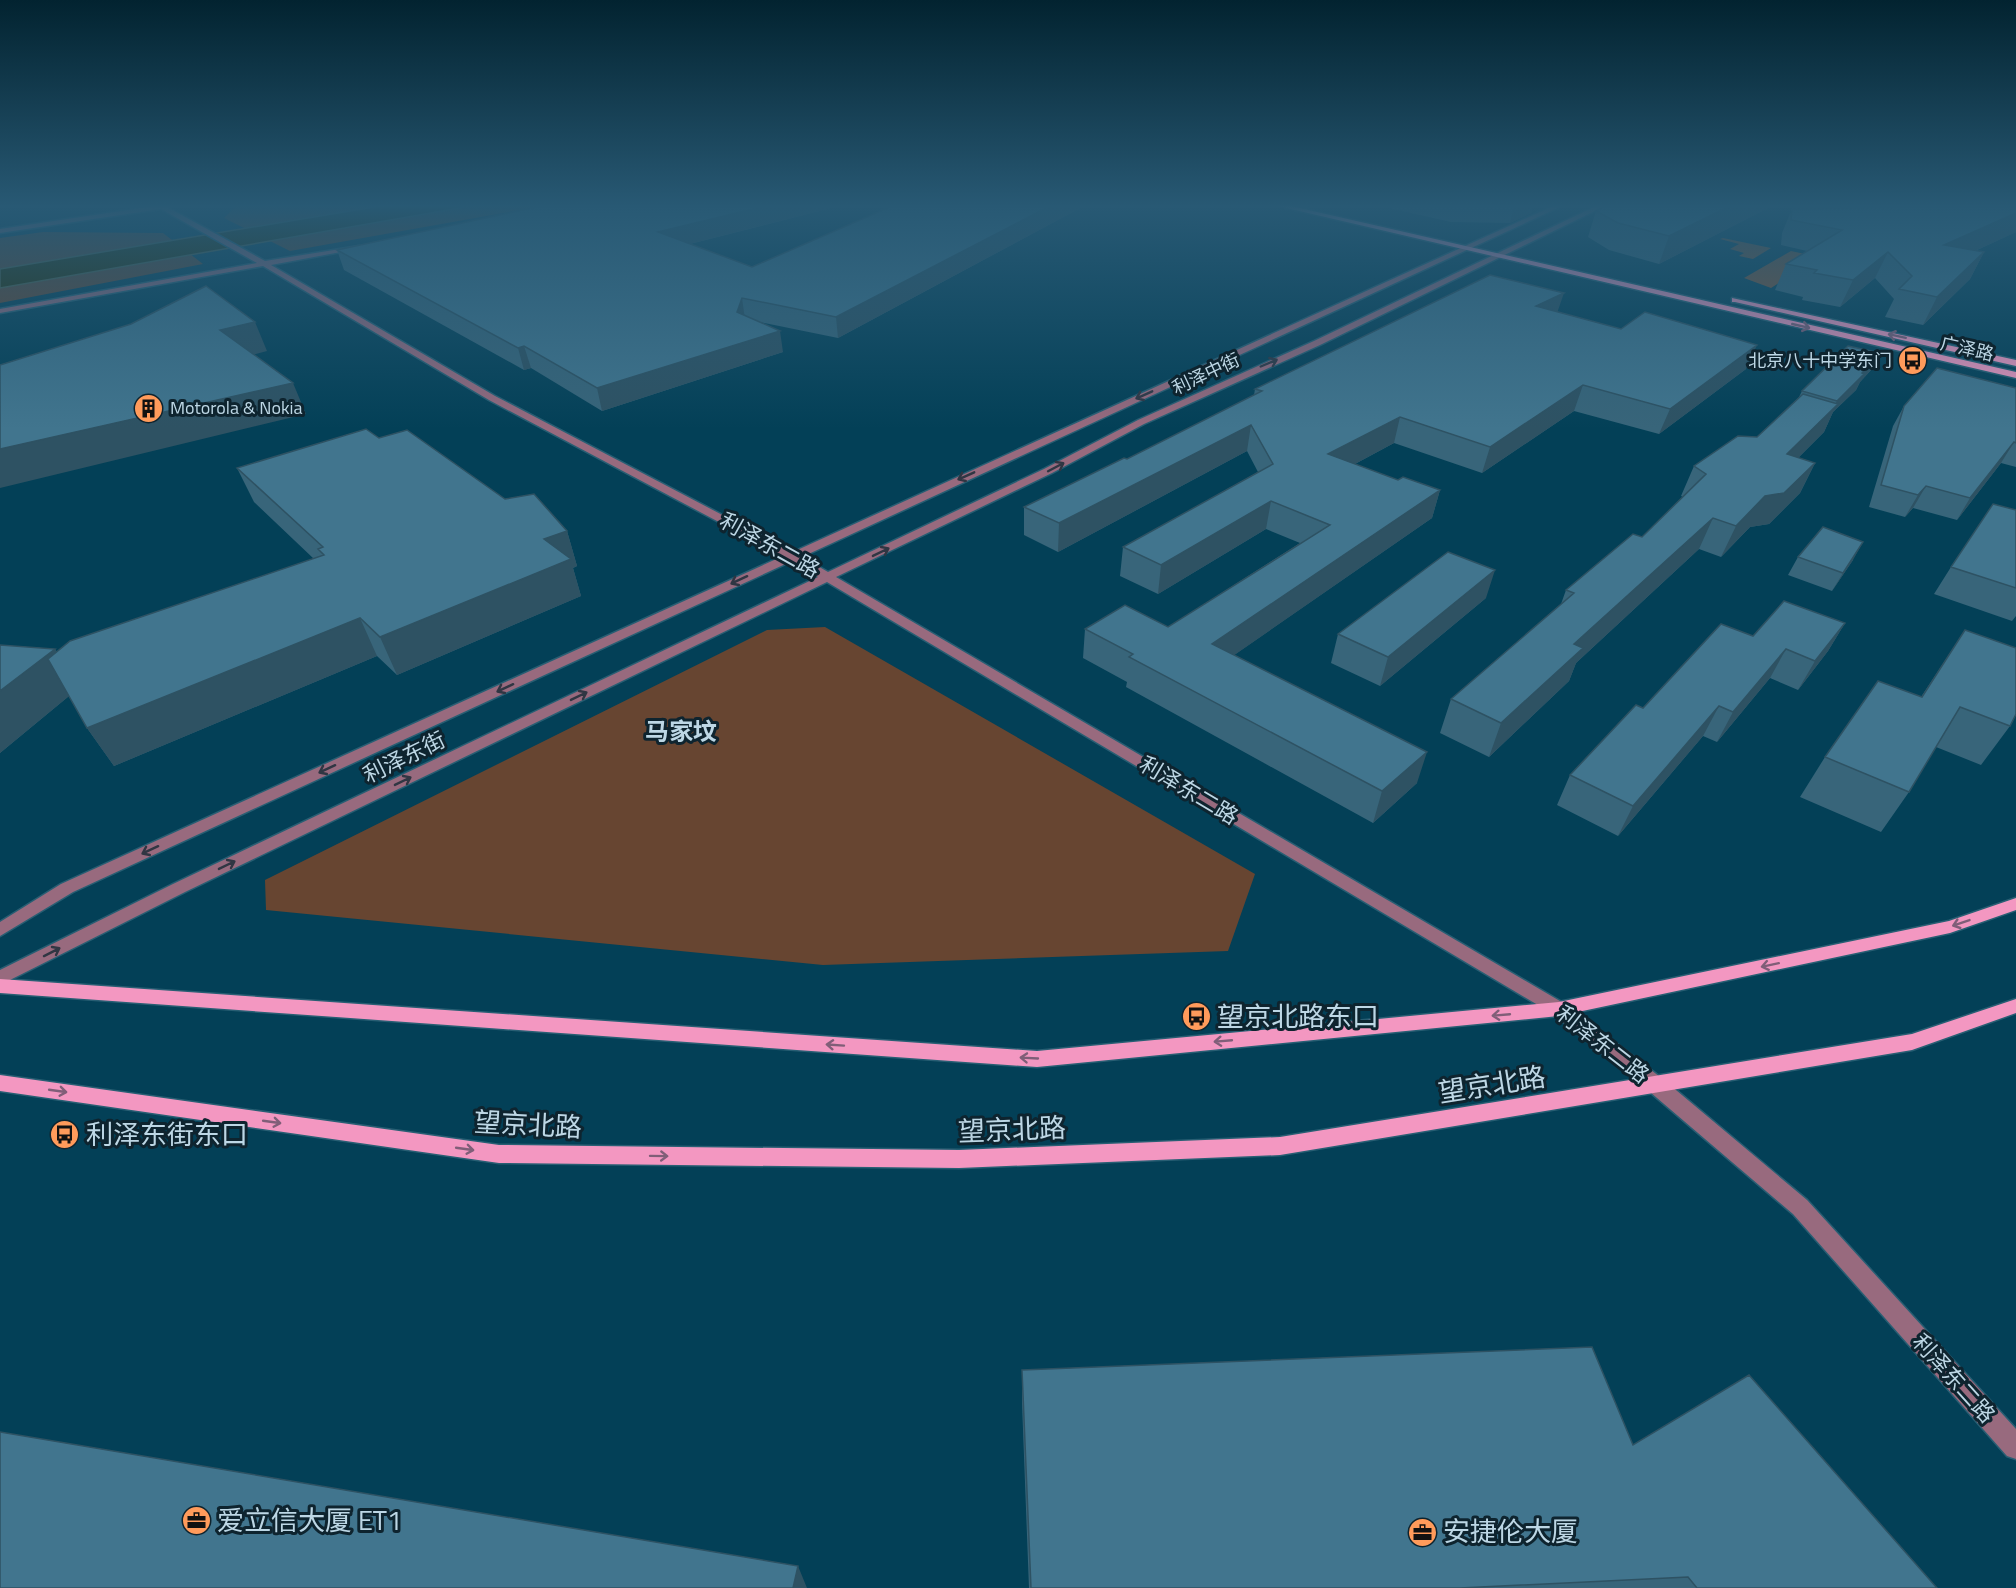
<svg xmlns="http://www.w3.org/2000/svg" width="2016" height="1588" font-family="'Titillium Web','Noto Sans SC',sans-serif">
  <style>
    .green { fill: #674531 }
    .forest { fill: #865334 }
    .water { fill: #2b2c00; stroke: #575f45; stroke-width: 1.5 }
    .lines { fill: none; stroke-linecap: round; stroke-linejoin: round }
    .minor-casing { stroke: #285e73; stroke-width: 3 }
    .major-casing { stroke: #285e73; stroke-width: 3 }
    .minor { fill: #986a7e; fill-rule: evenodd }
    .major { fill: #f397c1; fill-rule: evenodd }
    .wall { fill: #38657a }
    .shaded-wall { fill: #2e5263 }
    .building { fill: #41758e; stroke: #2e5263; stroke-width: 1.5 }
    .oneway { stroke: #805e78 }
    .oneway2 { stroke: #303643 }
    .labels { text-anchor: middle; stroke-width: 6; stroke-linejoin: round; paint-order: stroke }
    .far-street-label { font-size: 18px; fill: #bdd7e5; stroke: #0e242f }
    .far-poi-label { font-size: 18px; fill: #bdd7e5; stroke: #0e242f; text-anchor: end }
    .street-label { font-size: 22px; fill: #bdd7e5; stroke: #0e242f }
    .neighbourhood-label { font-size: 24px; font-weight: bold; fill: #bdd7e5; stroke: #0e242f }
    .near-poi-label { font-size: 27px; fill: #bdd7e5; stroke: #0e242f; text-anchor: start }
    .near-street-label { font-size: 27px; fill: #bdd7e5; stroke: #0e242f }
  </style>
  <rect width="100%" height="100%" fill="#034057"/>
  <path class="green" d="M236 206H542L290 251 224 218Z
    M43 232 163 233 203 264 0 303V238Z
    M825 627 1255 874 1228 951 823 965 266 910 265 880 767 630Z"/>
  <path class="forest" d="M1723 238 1771 248 1753 259 1739 256 1744 253 1730 249 1739 244 1720 239Z
    M1791 251 1819 257 1771 288 1744 278Z"/>
  <path class="water" d="M380 206H471L0 288V269Z"/>
  <g class="lines">
    <defs>
      <path id="minor" d="M154 206H173L169 208 265 261 359 246 357 249 271 265 495 396 793 552 1553 206H1562L802 557 828 572 1044 469 1138 420 1314 341 1596 206H1605L1320 345 1144 424 1052 473 836 577 1565 1004 1664 1080 1807 1200 2016 1429V1459L2007 1456 1793 1214 1650 1092 1553 1014 827 582 185 892 0 985V970L173 884 818 577 792 561 73 892 0 936V922L61 884 783 556 489 400 263 266 0 313V309L257 263 161 209 0 233V229Z"/>
      <path id="major" d="M1278 206H1291L2016 372V378Z
        M1732 298 2016 360V366L1735 302H1732Z
        M2016 898V910L1950 933 1559 1016 1037 1067 0 993V979L1037 1051 1559 1002 1949 921Z
        M2016 999V1013L1912 1050 1280 1155 959 1168 499 1163 0 1091V1075L499 1145 959 1150 1280 1137 1912 1034Z"/>
    </defs>
    <use href="#minor" class="minor-casing"/>
    <use href="#major" class="major-casing"/>
    <use href="#minor" class="minor"/>
    <use href="#major" class="major"/>
  </g>
  <path class="wall" d="M541 206H839L690 244 752 267 892 206H1084L838 338 759 322 783 352 602 411 531 368 524 370 344 270 337 250Z
    M1380 206H1533L1531 213 1510 223 1451 222Z
    M1605 206H1772L1659 264 1609 250 1588 237 1596 211Z
    M1793 206H1836L1833 208 1924 207V206H2016V232L1975 251 1984 252 1970 279 1923 325 1885 317 1894 299 1875 278 1840 307 1802 300 1803 297 1775 290 1786 264 1807 251 1781 245 1782 233 1792 209H1795Z
    M1558 312 1746 369 1659 434 1574 411 1482 473 1394 443 1355 464 1398 480 1440 490 1432 518 1234 655 1417 783 1373 823 1126 687 1127 682 1083 658 1085 629 1168 627 1300 543 1266 529 1158 594 1120 576 1123 547 1258 472 1247 451 1058 552 1024 535V507L1127 459 1254 395 1255 389Z
    M1880 353 1872 369 1860 382 1856 390 1833 412 1824 432 1798 458 1815 463 1800 493 1769 524 1750 527 1721 557 1699 549 1576 663 1569 681 1489 757 1440 733 1451 699 1561 604 1566 590 1642 537 1683 497 1681 496 1694 466 1757 437 1798 399 1802 391Z
    M2016 388V467L2001 463 1957 520 1913 508 1905 517 1869 507 1893 426 1904 406Z
    M379 438 505 499 567 531 577 566 573 568 581 596 397 675 377 656 114 766 87 728 69 696 0 753V645L55 649 57 652 314 559 254 502 237 468Z
    M2016 510V616L2012 621 1934 594 1951 567Z
    M1798 557 1853 560 1832 591 1788 575Z
    M1486 598 1380 686 1331 663 1338 634Z
    M1845 623 1828 651 1798 690 1770 678 1717 742 1703 736 1618 836 1557 805 1570 775 1643 708 1753 636Z
    M1965 630 2010 726 1981 765 1936 747 1909 792 1881 832 1800 797 1825 757 1921 697Z
    M1022 1370 1633 1445 1937 1588H1029L1022 1403Z"/>
  <path class="shaded-wall" d="M765 206H839L662 251 658 232Z
    M1050 206H1084L838 338 836 317Z
    M1514 206H1533L1531 213 1510 223Z
    M1730 206H1772L1659 264 1669 236Z
    M1813 206H1836L1808 223H1805Z
    M2016 213V232L1931 271 1944 245Z
    M1888 252 1875 278 1840 307 1853 280Z
    M1984 252 1970 279 1923 325 1937 297Z
    M1564 293 1556 316 1536 306Z
    M742 298 745 319 737 312Z
    M255 322 267 351 233 360 220 330Z
    M780 331 783 352 602 411 597 388Z
    M1757 345 1746 369 1659 434 1670 409Z
    M524 346 531 368 524 370 518 348Z
    M1880 353 1872 369 1860 382 1856 390 1833 412 1824 432 1772 484 1787 454 1833 408 1837 401Z
    M293 383 306 414 0 488V449Z
    M1583 385 1574 411 1482 473 1490 447Z
    M1400 417 1394 443 1323 481 1328 454Z
    M1251 425 1247 451 1058 552 1059 523Z
    M2014 442 2001 463 1957 520 1970 498Z
    M1815 463 1800 493 1769 524 1750 527 1721 557 1736 526 1765 496Z
    M1926 486 1913 508 1905 517 1918 495Z
    M1440 490 1432 518 1207 674 1212 644Z
    M1271 501 1266 529 1158 594 1161 565Z
    M1713 518 1699 549 1576 663 1569 681 1489 757 1501 723 1574 644Z
    M567 531 577 566 573 568 581 596 397 675 380 637 544 539Z
    M1863 542 1853 560 1832 591 1843 573Z
    M1495 570 1486 598 1380 686 1388 657Z
    M360 618 377 656 114 766 87 728Z
    M1845 623 1828 651 1798 690 1815 661Z
    M55 649 80 687 0 753V691Z
    M1786 649 1770 678 1717 742 1733 712Z
    M1719 706 1703 736 1618 836 1633 806Z
    M1427 752 1417 783 1373 823 1382 791Z
    M798 1566 807 1588H793Z"/>
  <path class="building" d="M541 206H765L658 232 752 267 892 206H1050L836 317 742 298 737 312 780 331 597 388 524 346 518 348 337 250Z
    M1605 206H1730L1669 236 1618 223 1596 211Z
    M1929 206H2016V213L1944 245 1984 252 1937 297 1899 289 1912 276 1888 252 1853 280 1814 273 1817 270 1786 264 1842 230 1791 220 1792 209 1929 207Z
    M1490 275 1564 293 1536 306 1621 329 1645 312 1757 345 1670 409 1583 385 1490 447 1400 417 1328 454 1398 480 1403 477 1440 490 1212 644 1427 752 1382 791 1129 657 1133 654 1085 629 1125 605 1168 627 1330 525 1271 501 1161 565 1123 547 1273 464 1251 425 1059 523 1024 507 1124 458 1127 459 1262 391 1255 389Z
    M206 286 255 322 220 330 293 383 0 449V365L131 324Z
    M1848 346 1880 353 1862 373 1864 374 1837 401 1802 391Z
    M1937 368 2016 388V443L2014 442 1970 498 1926 486 1918 495 1881 485 1904 406Z
    M1803 394 1838 404 1787 454 1815 463 1784 493 1765 496 1736 526 1713 518 1574 644 1583 648 1501 723 1451 699 1574 593 1566 590 1633 534 1642 537 1706 474 1694 466 1738 436 1757 437Z
    M366 429 379 438 407 430 505 499 534 494 567 531 544 539 571 559 380 637 360 618 87 728 48 659 70 641 324 555 318 549 323 547 237 468Z
    M1993 504 2016 510V588L1951 567Z
    M1823 527 1863 542 1843 573 1798 557Z
    M1448 552 1495 570 1388 657 1338 634Z
    M1784 601 1845 623 1815 661 1786 649 1733 712 1719 706 1633 806 1570 775 1636 705 1643 708 1721 624 1753 636Z
    M1965 630 2016 648V714L2010 726 1960 707 1909 792 1825 757 1878 681 1922 697Z
    M0 645 55 649 0 691Z
    M1592 1347 1633 1445 1749 1375 1937 1588H1697L1688 1577 1460 1588H1031L1022 1370Z
    M0 1432 798 1566 793 1588H0Z"/>
  <defs><path id="oneway-shaft" d="M-6 0H5M1.5-3L5.5 0L1.5 3" fill="none" stroke-width="1.6" stroke-linecap="round" stroke-linejoin="round" transform="scale(1.5)"/></defs>
  <g class="oneway">
    <use href="#oneway-shaft" transform="translate(1801 326) rotate(13)"/>
    <use href="#oneway-shaft" transform="translate(1897 336) rotate(-168)"/>
    <use href="#oneway-shaft" transform="translate(1961 923) rotate(161)"/>
    <use href="#oneway-shaft" transform="translate(1770 965) rotate(168)"/>
    <use href="#oneway-shaft" transform="translate(1501 1015) rotate(175)"/>
    <use href="#oneway-shaft" transform="translate(1223 1041) rotate(175)"/>
    <use href="#oneway-shaft" transform="translate(835 1045) rotate(-176)"/>
    <use href="#oneway-shaft" transform="translate(1029 1058) rotate(-177)"/>
    <use href="#oneway-shaft" transform="translate(58 1091) rotate(8)"/>
    <use href="#oneway-shaft" transform="translate(272 1122) rotate(8)"/>
    <use href="#oneway-shaft" transform="translate(465 1149) rotate(8)"/>
    <use href="#oneway-shaft" transform="translate(659 1156) rotate(1)"/>
  </g>
  <g class="oneway2">
    <use href="#oneway-shaft" transform="translate(1269 363) rotate(-23)"/>
    <use href="#oneway-shaft" transform="translate(1144 395) rotate(156)"/>
    <use href="#oneway-shaft" transform="translate(1056 467) rotate(-28)"/>
    <use href="#oneway-shaft" transform="translate(966 476) rotate(156)"/>
    <use href="#oneway-shaft" transform="translate(881 552) rotate(-26)"/>
    <use href="#oneway-shaft" transform="translate(739 580) rotate(155)"/>
    <use href="#oneway-shaft" transform="translate(505 688) rotate(155)"/>
    <use href="#oneway-shaft" transform="translate(579 696) rotate(-26)"/>
    <use href="#oneway-shaft" transform="translate(327 769) rotate(155)"/>
    <use href="#oneway-shaft" transform="translate(403 781) rotate(-26)"/>
    <use href="#oneway-shaft" transform="translate(150 850) rotate(155)"/>
    <use href="#oneway-shaft" transform="translate(227 865) rotate(-26)"/>
    <use href="#oneway-shaft" transform="translate(52 952) rotate(-27)"/>
  </g>
  <linearGradient id="sky" x2="0" y2="1"><stop stop-color="#022330"/><stop offset="0.48" stop-color="#285974"/><stop offset="1" stop-color="#285974" stop-opacity="0"/></linearGradient>
  <rect width="2016" height="429" fill="url(#sky)"/>
  <defs>
    <symbol id="bus-disc" viewBox="-11 -11 22 22"><circle r="9.5" fill="#ff9b5b" stroke="#0e242f"/><path d="M-5-6H5V4H4V6H2V4H-2V6H-4V4H-5ZM-3.5-4V0h7V-4ZM-3.5 1.2v1.5H-2V1.2ZM2 1.2v1.5H3.5V1.2Z" fill="#111"/></symbol>
    <symbol id="building-disc" viewBox="-11 -11 22 22"><circle r="9.5" fill="#ff9b5b" stroke="#0e242f"/><path d="M-4-6H4V6H1V3H-1V6H-4ZM-2.5-4.3h1.7v1.8h-1.7ZM.8-4.3h1.7v1.8H.8ZM-2.5-1h1.7V.8h-1.7ZM.8-1h1.7V.8H.8Z" fill="#111"/></symbol>
    <symbol id="office-disc" viewBox="-11 -11 22 22"><circle r="9.5" fill="#ff9b5b" stroke="#0e242f"/><path d="M-6-3h4V-5.5h4V-3h4V5H-6ZM-1-4.5V-3h2v-1.5ZM-6 0V1H6V0Z" fill="#111"/></symbol>
  </defs>
  <g fill-rule="evenodd">
    <use href="#bus-disc" x="1896" y="344" width="33" height="33"/>
    <use href="#building-disc" x="132" y="392" width="33" height="33"/>
    <use href="#bus-disc" x="1180" y="1000" width="33" height="33"/>
    <use href="#bus-disc" x="48" y="1118" width="33" height="33"/>
    <use href="#office-disc" x="180" y="1504" width="33" height="33"/>
    <use href="#office-disc" x="1406" y="1516" width="33" height="33"/>
  </g>
  <g class="labels">
    <g class="far-street-label">
      <text transform="translate(1967 349) rotate(13)" y="6">广泽路</text>
      <text transform="translate(1206 374) rotate(-25)" y="6">利泽中街</text>
    </g>
    <g class="far-poi-label">
      <text x="1892" y="367">北京八十中学东门</text>
      <text x="170" y="414" text-anchor="start">Motorola &amp; Nokia</text>
    </g>
    <g class="street-label">
      <text transform="translate(770 545) rotate(29)" y="8">利泽东二路</text>
      <text transform="translate(404 757) rotate(-26)" y="8">利泽东街</text>
      <text transform="translate(1189 790) rotate(31)" y="8">利泽东二路</text>
      <text transform="translate(1603 1044) rotate(38)" y="8">利泽东二路</text>
      <text transform="translate(1954 1378) rotate(48)" y="8">利泽东二路</text>
    </g>
    <g class="neighbourhood-label">
      <text x="681" y="740">马家坟</text>
    </g>
    <g class="near-poi-label">
      <text x="1217" y="1026">望京北路东口</text>
      <text x="86" y="1144">利泽东街东口</text>
      <text x="217" y="1530">爱立信大厦 ET1</text>
      <text x="1443" y="1541">安捷伦大厦</text>
    </g>
    <g class="near-street-label">
      <text transform="translate(1492 1085) rotate(-9)" y="9">望京北路</text>
      <text transform="translate(528 1125) rotate(3)" y="9">望京北路</text>
      <text transform="translate(1012 1130) rotate(-2)" y="9">望京北路</text>
    </g>
  </g>
</svg>
